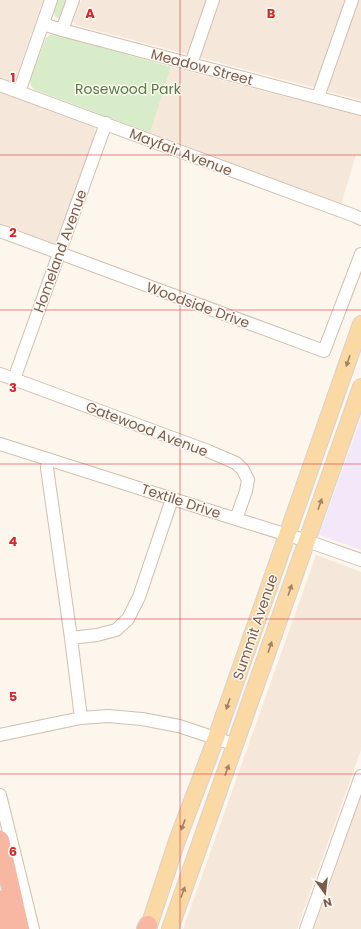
<svg xmlns="http://www.w3.org/2000/svg" width="361" height="929" font-family="Poppins,sans-serif">
  <style>
    .residential { fill: #f5e8da }
    .education { fill: #f3e8fa }
    .green { fill: #d8ecc9 }
    .lines { fill: none; stroke-linecap: round; stroke-linejoin: round }
    .minor-casing { stroke: #d1beb0; stroke-width: 14 }
    .major-casing { stroke: #dad1cd; stroke-width: 18 }
    .highway-casing { stroke: #dad1cd; stroke-width: 20 }
    .minor { stroke: #fff; stroke-width: 12 }
    .major { stroke: #fbd9a5; stroke-width: 16 }
    .highway { stroke: #f7b7a3; stroke-width: 18 }
    .oneway { fill: #a18267 }
    .grid { fill: none; stroke: #d62828; stroke-width: 1; stroke-opacity: 0.55 }
    .labels { text-anchor: middle; stroke-width: 3; stroke-linejoin: round; paint-order: stroke }
    .street-label { font-size: 14px; fill: #7a5c4d; stroke: #fffaf3 }
    .park-label { font-size: 14px; fill: #537a41; stroke: #fffaf3 }
    .grid-label { font-size: 13px; text-anchor: middle; font-weight: bold; fill: #d62828; stroke: #fffaf3; stroke-width: 3; stroke-linejoin: round; paint-order: stroke }
  </style>
  <rect width="100%" height="100%" fill="#fdf6ec"/>
  <path class="residential" d="M0 0H43L16 78 11 82H4L0 80Z
    M81 0H361V100L76 25 73 22Z
    M171 67 361 116V156L356 155 341 204 150 133Z
    M0 92 94 127 96 133 56 243 51 244 0 224Z
    M316 555 361 572V750L297 929H183Z
    M361 796V929H314Z"/>
  <path class="education" d="M361 418V550L319 535Z"/>
  <path class="green" d="M56 0H67L61 16 59 18 55 17C53 11 54 6 56 0Z
    M54 34 171 67 150 133 35 90 31 86 30 80 46 38 50 35Z"/>
  <g class="lines">
    <defs>
      <path id="minor" d="M43 24 62 30 361 109
        M62 30 73 0
        M191 64 213 0
        M0 85C119 128 236 173 355 216L361 219
        M19 92 51 0
        M318 97 352 0
        M0 231 324 351 361 254
        M0 374 208 451 236 463 243 470 248 480 246 491 236 519
        M14 379 106 123
        M0 444 236 519 307 541 361 560
        M48 459 47 468 71 638 81 718
        M71 638 97 635 116 630 128 619 139 597 172 499
        M0 735 81 718 108 716 142 719 179 726 236 745
        M0 795 33 929
        M306 929 361 776"/>
      <path id="major" d="M148 929 177 841 216 738 361 324
        M170 929 361 387"/>
      <path id="highway" d="M0 840 20 929
        M0 900 7 929
        M146 929 148 925"/>
    </defs>
    <use href="#minor" class="minor-casing"/>
    <use href="#major" class="major-casing"/>
    <use href="#highway" class="highway-casing"/>
    <use href="#minor" class="minor"/>
    <use href="#major" class="major"/>
    <use href="#highway" class="highway"/>
  </g>
  <defs><path id="oneway-solid" d="M-6-.8H1V-3.2L6.5 0L1 3.2V.8H-6Z"/></defs>
  <g class="oneway">
    <use href="#oneway-solid" transform="translate(348 361) rotate(109)"/>
    <use href="#oneway-solid" transform="translate(320 504) rotate(-71)"/>
    <use href="#oneway-solid" transform="translate(290 590) rotate(-71)"/>
    <use href="#oneway-solid" transform="translate(270 647) rotate(-71)"/>
    <use href="#oneway-solid" transform="translate(228 704) rotate(109)"/>
    <use href="#oneway-solid" transform="translate(227 770) rotate(-70)"/>
    <use href="#oneway-solid" transform="translate(183 825) rotate(111)"/>
    <use href="#oneway-solid" transform="translate(183 892) rotate(-70)"/>
  </g>
  <path class="grid" d="M180 0V929M0 155H361M0 310H361M0 464H361M0 619H361M0 774H361"/>
  <g class="labels">
    <g class="street-label">
      <text transform="translate(202 67) rotate(15)" y="5">Meadow Street</text>
      <text transform="translate(181 152) rotate(21)" y="5">Mayfair Avenue</text>
      <text transform="translate(60 251) rotate(-70)" y="5">Homeland Avenue</text>
      <text transform="translate(198 305) rotate(20)" y="5">Woodside Drive</text>
      <text transform="translate(147 429) rotate(21)" y="5">Gatewood Avenue</text>
      <text transform="translate(181 501) rotate(18)" y="5">Textile Drive</text>
      <text transform="translate(255 627) rotate(-71)" y="5">Summit Avenue</text>
    </g>
    <g class="park-label">
      <text x="128" y="94">Rosewood Park</text>
    </g>
  </g>
  <g class="grid-label">
    <text x="90" y="18">A</text>
    <text x="271" y="18">B</text>
    <text x="13" y="82">1</text>
    <text x="13" y="237">2</text>
    <text x="13" y="392">3</text>
    <text x="13" y="546">4</text>
    <text x="13" y="701">5</text>
    <text x="13" y="856">6</text>
  </g>
  <g transform="translate(325 893) rotate(165)" stroke="#fffaf3" stroke-width="3" paint-order="stroke">
  <path d="M0-3L7 15L0 10L-7 15Z" fill="#7a5c4d"/>
  <text y="-6" font-size="11" font-weight="bold" text-anchor="middle" fill="#7a5c4d">N</text>
  </g>
</svg>
